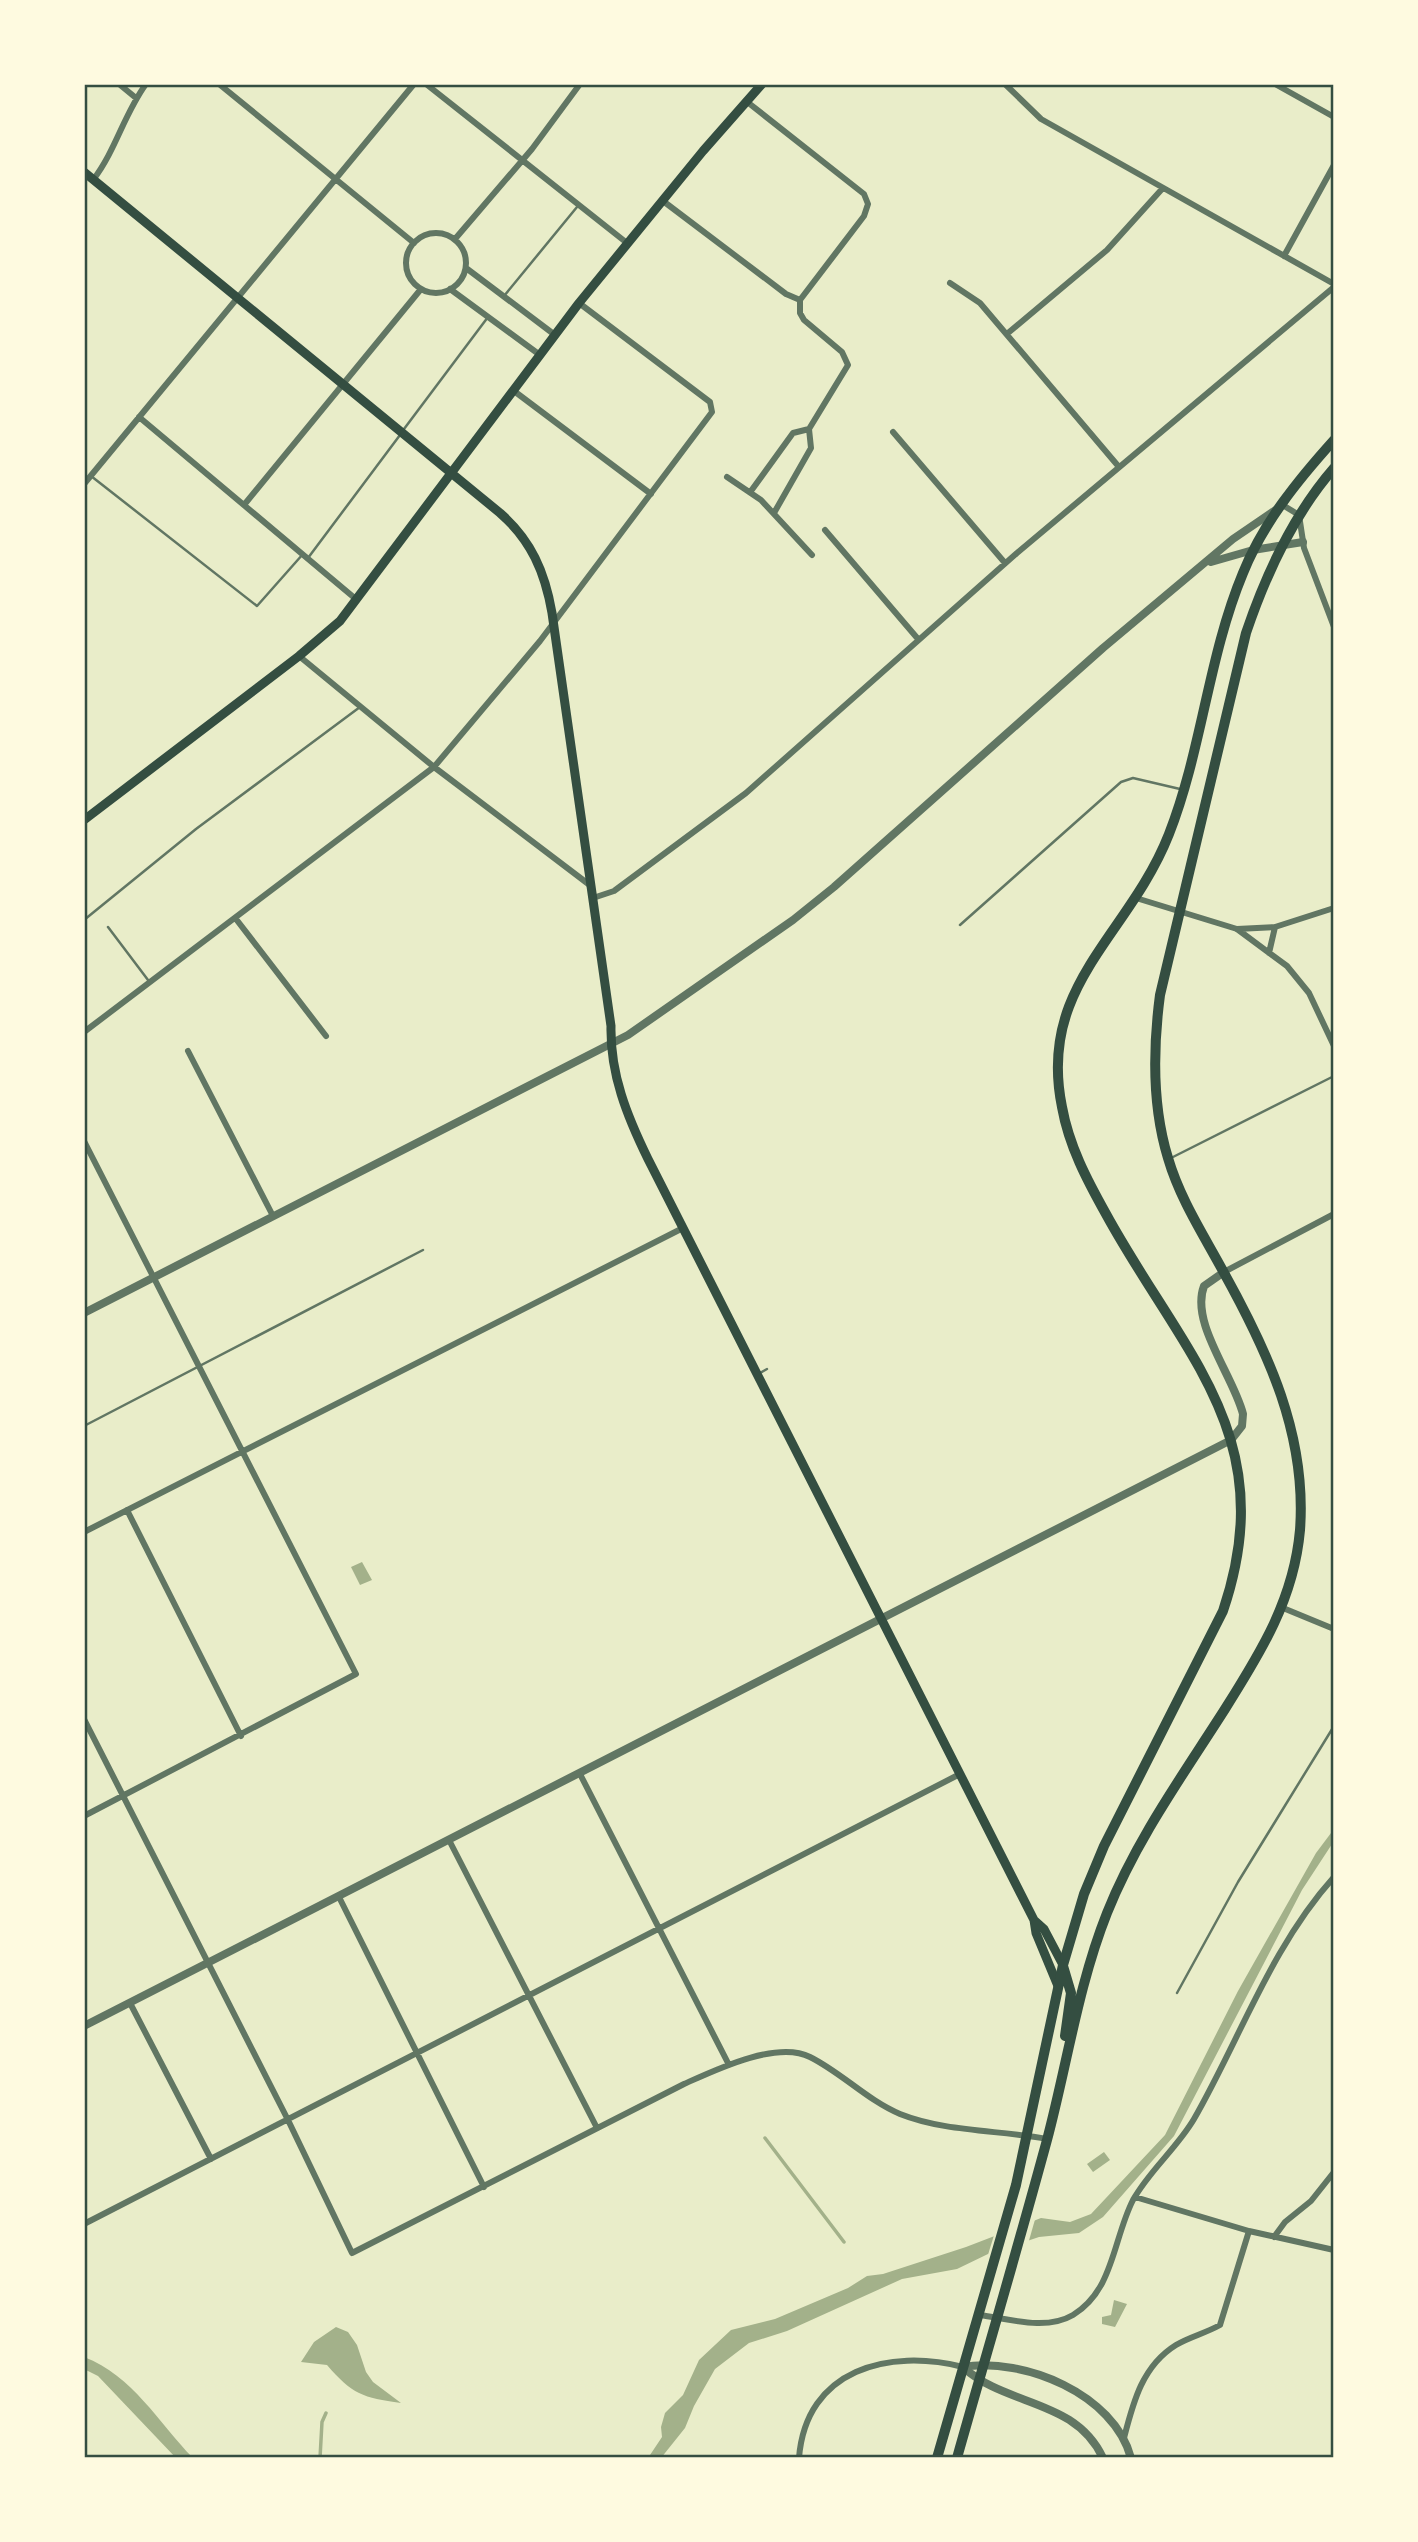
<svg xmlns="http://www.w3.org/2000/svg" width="1418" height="2542" font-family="'Public Sans',sans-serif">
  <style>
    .water { fill: #a3b18a }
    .pier { fill: #e9edc9 }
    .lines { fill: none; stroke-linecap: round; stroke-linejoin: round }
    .stream { stroke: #a3b18a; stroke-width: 3.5 }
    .service { stroke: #617663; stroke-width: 2.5 }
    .minor { stroke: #617663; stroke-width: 6 }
    .tertiary { stroke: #617663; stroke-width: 8 }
    .secondary { stroke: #344e41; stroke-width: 9 }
    .primary { stroke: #344e41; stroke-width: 10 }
    .neatline { fill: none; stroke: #344e41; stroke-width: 2.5 }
  </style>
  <rect width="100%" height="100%" fill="#e9edc9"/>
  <path class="water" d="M362 1562 372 1580 360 1585 351 1567Z
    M1334 1829V1841L1302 1890 1174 2136 1103 2217 1079 2233 1039 2237 988 2254 957 2269 902 2279 787 2331 749 2343 715 2369 694 2406 685 2428 661 2458H648L662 2437 661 2427 665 2413 683 2395 699 2360 731 2330 775 2319 848 2288 867 2276 883 2274 966 2247 1041 2218 1070 2222 1091 2214 1165 2135 1238 1991 1316 1853Z
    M1104 2152 1110 2160 1093 2172 1087 2164Z
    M1114 2300 1127 2304 1115 2327 1102 2324V2317L1111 2315Z
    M336 2327 348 2332 357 2345 366 2372 373 2382 401 2403C363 2398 352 2394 327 2365L301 2362 314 2342Z
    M84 2357C133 2376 158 2422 193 2458H176L98 2376 84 2369Z"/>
  <path class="pier" d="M1036 2216 1028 2244 987 2258 995 2232Z"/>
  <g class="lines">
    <path class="stream" d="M765 2138 844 2242
      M320 2458 322 2422 326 2413"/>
    <path class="service" d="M504 296 577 207
      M404 429 488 317
      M91 476 257 606 303 554
      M308 558 400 435
      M84 920 196 829 360 707
      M960 925 1121 782 1133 778 1180 789
      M108 927 148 980
      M1171 1158 1334 1076
      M760 1373 767 1369
      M84 1426 423 1250
      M1177 1993 1238 1882 1334 1726"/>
    <path class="minor" d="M119 84 136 98
      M219 84 414 243
      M426 84 627 243
      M1005 84 1041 119 1334 284
      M1275 84 1334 117
      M746 101 864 194 868 204 864 216 800 300
      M93 180C116 150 124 114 146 84
      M663 201 786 294 800 300
      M406 263a30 30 0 1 1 60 0a30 30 0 1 1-60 0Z
      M455 239 532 149 580 84
      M1284 256 1334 165
      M466 268 555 335
      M950 283 980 303 1119 467
      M450 289 540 355
      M800 300V313L804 320 842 352 848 365 809 429
      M1008 333 1107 250 1162 189
      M514 391 651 494
      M139 417 357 600
      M893 432 1005 563
      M727 477 761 500 812 555
      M84 484 414 84
      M751 491 793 433 809 429
      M1281 504 1299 515 1304 548 1334 627
      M244 505 421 289
      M774 513 811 448 809 429
      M825 530 918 639
      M299 656 434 767 591 886
      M593 898 614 891 746 793 1017 553 1334 287
      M1136 898 1237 929 1287 966 1309 993 1334 1046
      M236 919 326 1036
      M1237 929 1275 927 1334 908
      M1269 953 1275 927
      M84 1032 434 767 540 641 712 412 710 402 579 303
      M188 1051 273 1216
      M84 1141 356 1674 84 1816
      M1224 1272 1334 1214
      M127 1510 241 1736
      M84 1532 683 1228
      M1283 1608 1334 1629
      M84 1719 288 2120 352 2253 684 2084C715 2070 777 2040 810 2057 842 2073 867 2100 900 2114 945 2132 1000 2130 1047 2139
      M580 1774 729 2065
      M449 1840 597 2128
      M339 1897 484 2187
      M130 2003 211 2159
      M1135 2197 1249 2231 1334 2250
      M84 2224 960 1774
      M1274 2237 1285 2222 1311 2201 1334 2172
      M980 2315C1009 2319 1046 2331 1073 2315 1114 2290 1113 2239 1133 2200 1149 2171 1177 2148 1194 2119 1240 2039 1271 1947 1334 1877
      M1124 2438C1133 2403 1142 2366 1176 2345 1189 2337 1206 2333 1220 2325L1249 2231
      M799 2458C806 2369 889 2348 963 2367"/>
    <path class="tertiary" d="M1211 562 1253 550 1303 542
      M84 1313 628 1035 793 920 834 887 1103 648 1233 539 1277 509
      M84 2026 1231 1440 1242 1426 1243 1414C1233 1375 1190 1323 1204 1286L1224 1272
      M963 2367C1024 2357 1114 2394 1131 2458
      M963 2367C1006 2407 1075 2398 1103 2458"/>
    <path class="secondary" d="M84 172 500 513C531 540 545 572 552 613L611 1026C610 1074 627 1116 648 1159L1034 1920 1036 1933 1058 1986
      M84 820 299 656 340 621 579 303 703 151 762 84
      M1034 1920 1044 1929 1063 1965"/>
    <path class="primary" d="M1063 1966 1071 1993 1065 2036
      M937 2458 1016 2185 1063 1965 1084 1894 1104 1846 1223 1611C1282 1436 1183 1355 1106 1214 1087 1180 1069 1146 1062 1107 1037 985 1129 936 1169 834 1202 750 1208 657 1243 573 1263 523 1298 480 1334 440
      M957 2458C987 2352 1018 2247 1047 2140 1067 2065 1078 1986 1107 1913 1136 1840 1183 1775 1225 1709 1261 1652 1294 1599 1300 1530 1307 1435 1268 1352 1223 1271 1203 1234 1180 1199 1168 1158 1152 1106 1153 1048 1160 995L1246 633C1266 574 1293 515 1334 468"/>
  </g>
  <rect width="1418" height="2542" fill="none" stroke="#fefae0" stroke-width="172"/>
  <rect x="86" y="86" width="1246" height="2370" class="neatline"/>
</svg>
